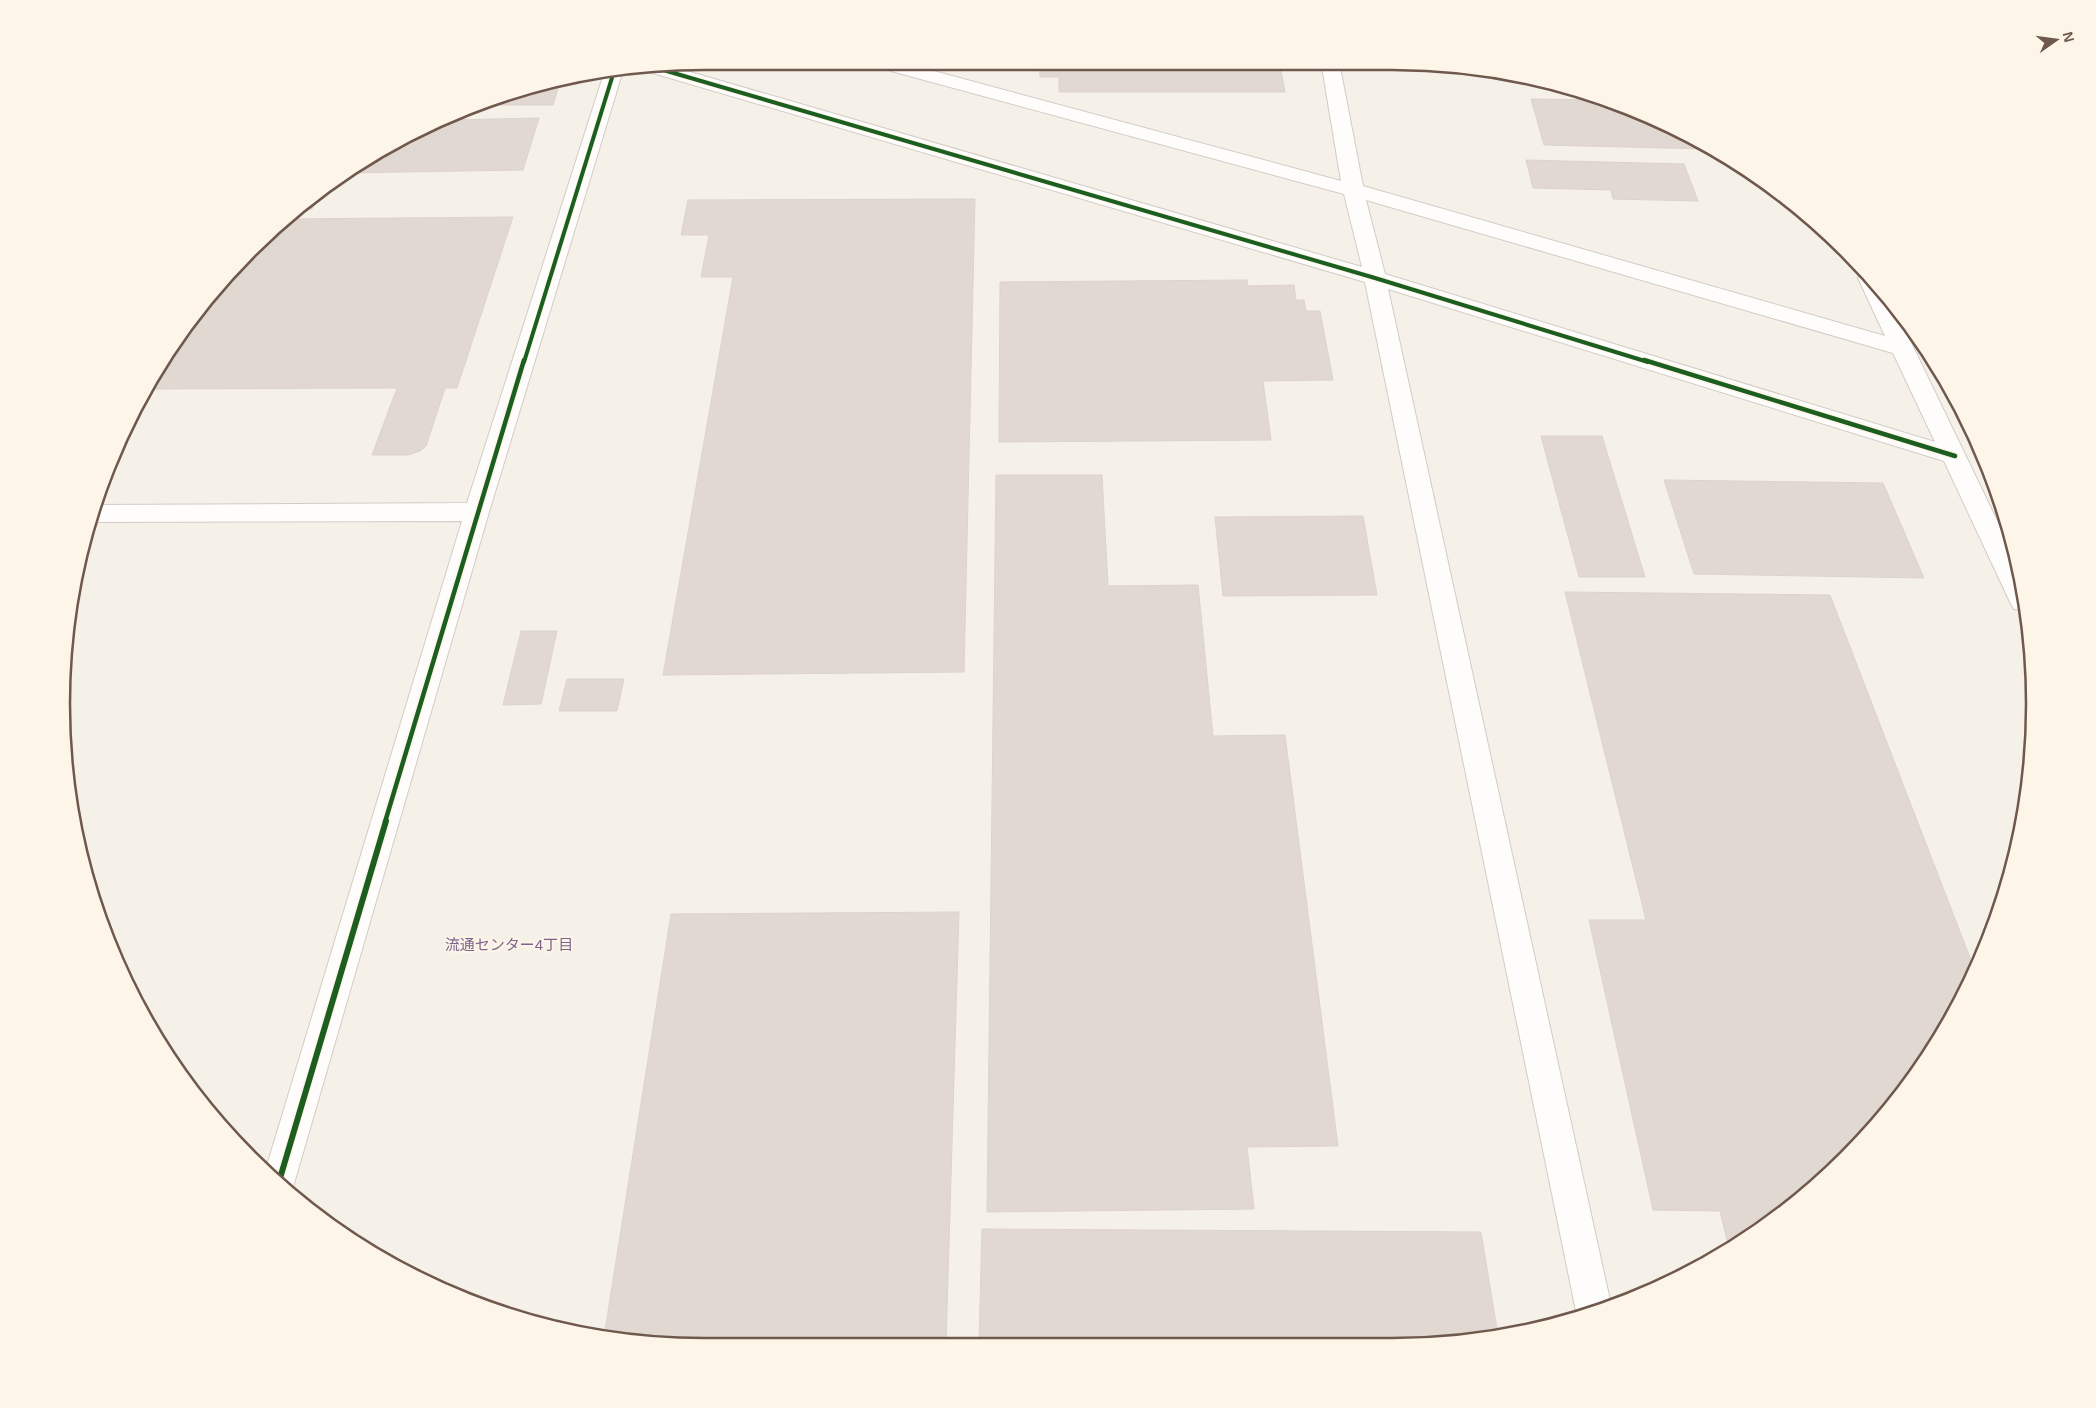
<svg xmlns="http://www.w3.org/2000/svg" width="2096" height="1408" font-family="Helvetica,'Noto Sans JP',sans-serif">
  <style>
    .building { fill: #e1d8d1; stroke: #ddd3cb }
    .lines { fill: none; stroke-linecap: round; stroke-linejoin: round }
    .minor-casing { stroke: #d3ccc6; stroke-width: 2 }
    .minor { fill: #fefdfc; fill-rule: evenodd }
    .cycleway-far2-casing { stroke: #fdf5e8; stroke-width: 6 }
    .cycleway-far1-casing { stroke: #fdf5e8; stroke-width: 8 }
    .cycleway-casing { stroke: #fdf5e8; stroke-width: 9 }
    .cycleway-far2 { stroke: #1b5e20; stroke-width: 4 }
    .cycleway-far1 { stroke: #1b5e20; stroke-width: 4.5 }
    .cycleway { stroke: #1b5e20; stroke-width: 6 }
    .labels { text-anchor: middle; stroke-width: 4; stroke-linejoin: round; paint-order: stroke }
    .neighbourhood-label { font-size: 15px; fill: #7e648c; stroke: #fdf5e8 }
    .rim { fill: none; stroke: #6f584c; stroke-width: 2.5 }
  </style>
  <rect width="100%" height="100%" fill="#f5f0e8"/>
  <path class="building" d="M1040 67H1280L1285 92H1059V77H1040Z
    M557 82 559 85 553 105H477L498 95Z
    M1531 99 1603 100 1676 127 1706 149 1544 145Z
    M539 118 523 170 345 173 448 120Z
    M1526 160 1684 164 1698 201 1613 199 1611 190 1533 188Z
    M321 189 312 209H295Z
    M975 199 964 672 663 675 733 277H701L709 235H681L688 200Z
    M513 217 457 388H445L426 446 420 451 408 455H372L397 388 150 389 194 312 283 219Z
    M1247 280 1248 286 1294 285 1296 300H1304L1306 311H1320L1333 380 1263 381 1271 440 999 442 1000 282Z
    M1541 436H1602L1645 577H1579Z
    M996 475H1102L1108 586 1198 585 1213 736 1285 735 1338 1146 1247 1147 1254 1209 987 1212Z
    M1664 480 1883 483 1924 578 1694 574Z
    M1363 516 1377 595 1223 596 1215 517Z
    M1565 592 1830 595 1974 968 1948 1026 1875 1128 1783 1214 1729 1248 1720 1211 1653 1210 1589 920H1646Z
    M521 631H557L541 704 503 705Z
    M567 679H624L617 711H559Z
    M959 912 946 1343 620 1341 604 1337 671 914Z
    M982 1229 1481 1232 1498 1335 1434 1345 979 1343Z"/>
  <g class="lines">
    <defs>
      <path id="minor" d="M624 67 489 512 291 1194 265 1172 462 521 91 522 96 505 467 503 605 70Z
        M644 67H673L1362 267 1344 194 891 71 889 67H919L1341 181 1322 67H1340L1363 186 1885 336 1858 278 1861 273H1864L1891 301 2017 562 2025 611 2014 609 2010 602 1944 461 1388 289 1611 1305 1579 1317 1576 1311 1365 282 646 71ZM1366 200 1893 353 1935 442 1385 274Z"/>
    </defs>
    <use href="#minor" class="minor-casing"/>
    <use href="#minor" class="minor"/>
    <defs>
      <path id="cycleway-far2" d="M653 67 1375 278 1648 362
        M524 362 615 68"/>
      <path id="cycleway-far1" d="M1644 360 1955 456
        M385 822 524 360"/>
      <path id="cycleway" d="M278 1185 386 821"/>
    </defs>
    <use href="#cycleway-far2" class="cycleway-far2-casing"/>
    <use href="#cycleway-far1" class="cycleway-far1-casing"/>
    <use href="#cycleway" class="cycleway-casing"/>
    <use href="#cycleway-far2" class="cycleway-far2"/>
    <use href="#cycleway-far1" class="cycleway-far1"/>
    <use href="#cycleway" class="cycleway"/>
  </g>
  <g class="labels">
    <g class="neighbourhood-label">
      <text x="509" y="950">流通センター4丁目</text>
    </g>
  </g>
  <path d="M0 0H2096V1408H0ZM704 70H1392A634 634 0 0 1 2026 704V704A634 634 0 0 1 1392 1338H704A634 634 0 0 1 70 704V704A634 634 0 0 1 704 70Z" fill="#fdf5e8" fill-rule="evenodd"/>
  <path class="rim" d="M704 70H1392A634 634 0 0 1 2026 704V704A634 634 0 0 1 1392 1338H704A634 634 0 0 1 70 704V704A634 634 0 0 1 704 70Z"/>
  <g transform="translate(2056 40) rotate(76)" stroke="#fdf5e8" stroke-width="4" paint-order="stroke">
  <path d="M0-4L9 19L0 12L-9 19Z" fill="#6f584c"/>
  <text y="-8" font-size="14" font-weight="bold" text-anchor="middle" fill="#6f584c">N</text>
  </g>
</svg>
